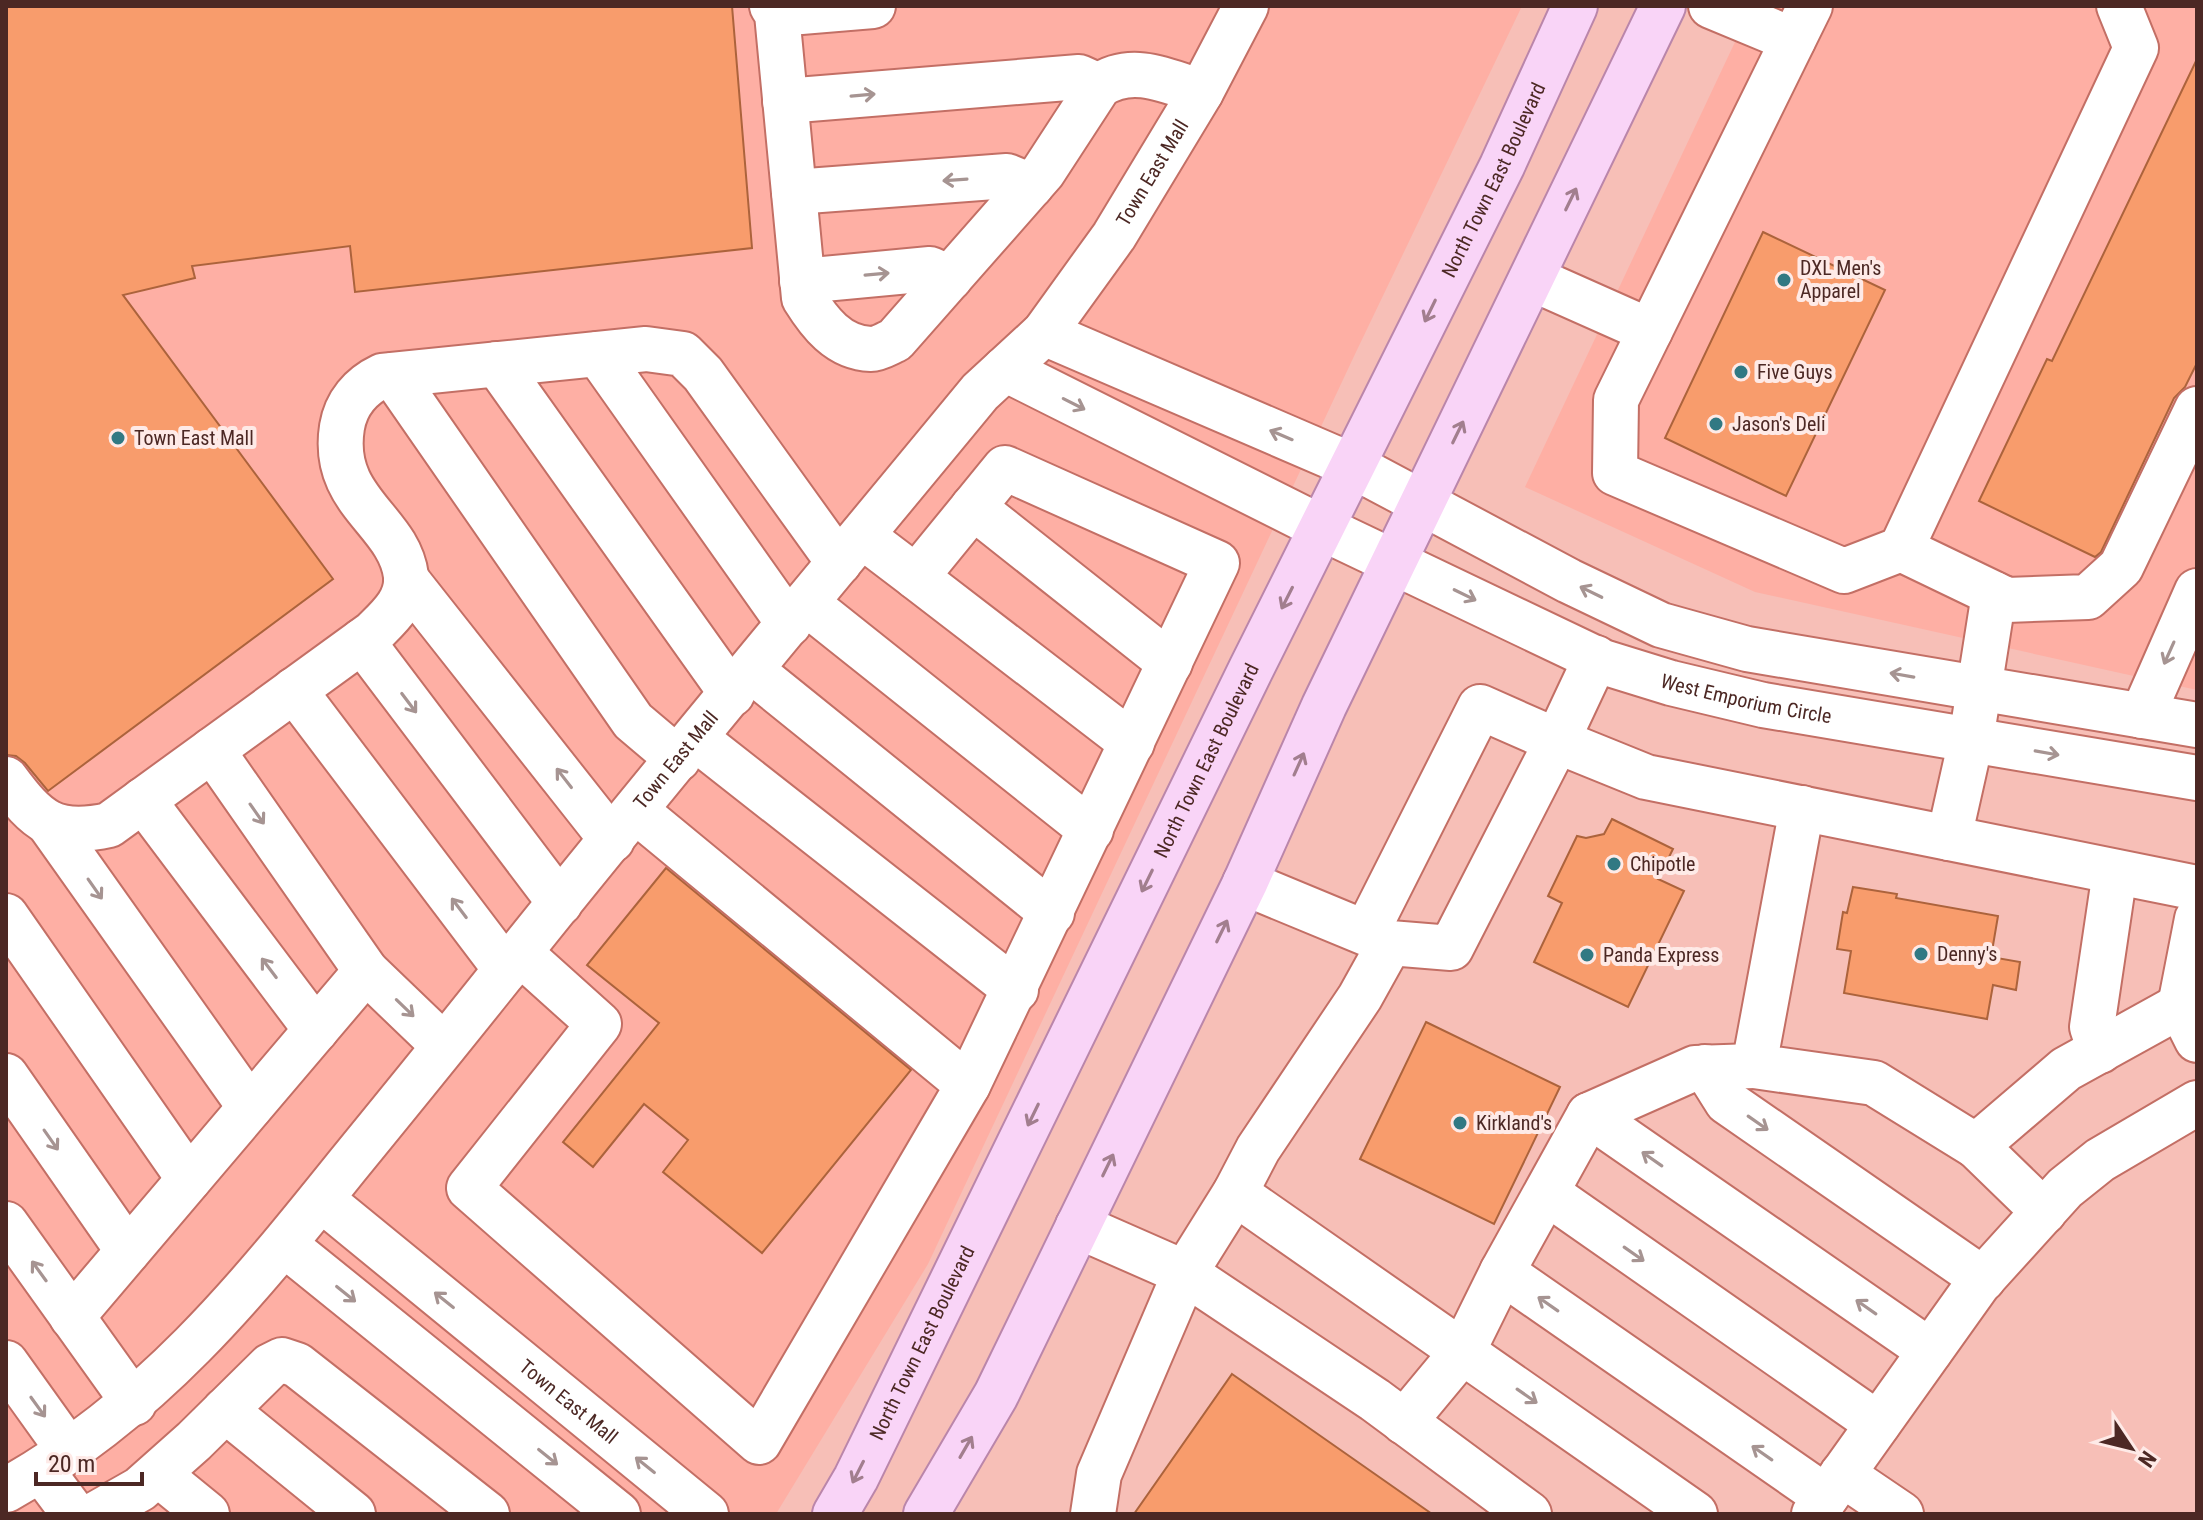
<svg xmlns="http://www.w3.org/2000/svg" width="2203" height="1520" font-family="'Roboto Condensed',sans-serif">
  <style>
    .built { fill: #feafa4 }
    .building { fill: #f89c6c; stroke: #ac633c; stroke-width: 2 }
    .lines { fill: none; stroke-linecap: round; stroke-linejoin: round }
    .minor-casing { stroke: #c36f65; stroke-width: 48 }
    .major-casing { stroke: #ba86aa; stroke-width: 48 }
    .minor { stroke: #fff; stroke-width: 44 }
    .major { stroke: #f9d4f7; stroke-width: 44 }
    .oneway { stroke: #a69492 }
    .oneway2 { stroke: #a27e8e }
    .poi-dot { fill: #317983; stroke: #feeae7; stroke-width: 3 }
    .labels { text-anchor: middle; stroke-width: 8; stroke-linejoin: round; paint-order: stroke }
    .street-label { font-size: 20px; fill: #4c2824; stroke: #feeae7 }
    .poi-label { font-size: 20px; fill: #4c2824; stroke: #feeae7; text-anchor: start }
  </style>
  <rect width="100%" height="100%" fill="#f7bfb7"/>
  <path class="built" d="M6 6H1522L1356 352 928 1264 776 1514H6Z
    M1752 6H2197V690L1755 592 1525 487Z"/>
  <path class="building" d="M6 6H732L752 248 355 292 350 246 192 266 195 278 123 295 333 579 48 791 25 763 16 756 6 755Z
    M2197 59V363L2185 387 2174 398 2101 552 2095 557 1979 501 2047 359 2052 361Z
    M1763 232 1885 290 1786 496 1665 438Z
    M1612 819 1673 849 1658 879 1684 891 1628 1007 1534 962 1562 903 1548 896 1577 836 1586 838 1604 834Z
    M666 868 911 1070 762 1253 663 1172 688 1140 644 1104 593 1167 563 1142 659 1023 587 965Z
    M1853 887 1897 894 1896 898 1998 916 1991 957 2020 962 2016 990 1993 985 1987 1019 1844 993 1851 951 1837 949 1843 912 1847 913Z
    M1426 1022 1560 1087 1494 1224 1360 1159Z
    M1232 1374 1432 1514H1134Z"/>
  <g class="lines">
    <defs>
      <g id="minor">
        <path d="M772 6 777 14 804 298C819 322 838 348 871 349 879 349 888 343 895 340L1043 172 1099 86C1131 63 1168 81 1201 92"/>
        <path d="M1711 6 1793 40"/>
        <path d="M1810 6 1616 400 1615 473 1844 571 1901 549 2136 48 2119 6"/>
        <path d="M777 14 873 6"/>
        <path d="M785 101 1079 77 1099 86"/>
        <path d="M794 192 1007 176 1031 186"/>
        <path d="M1533 279 1650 331"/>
        <path d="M802 281 930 269 950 278"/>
        <path d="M1044 333 1353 466 1569 581 1661 625 1747 649 2197 725"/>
        <path d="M598 354 789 624"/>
        <path d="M497 364 732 694"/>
        <path id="s1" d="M1005 369 1322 528 1603 662 1671 683 1763 705 2197 778"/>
        <path d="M393 375 633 721 678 759"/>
        <path d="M973 507 1170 663"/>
        <path d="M862 536 916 577 1005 468 1217 563 968 1085"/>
        <path d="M1901 549 2007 600 2088 597 2121 567 2197 409"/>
        <path d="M916 577 1132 743"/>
        <path d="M406 579 612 840"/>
        <path d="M806 603 1091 830"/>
        <path d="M362 641 560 903"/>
        <path d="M1596 658 1557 741 1646 777 2197 888"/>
        <path d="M751 670 1052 913"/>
        <path d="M294 690 506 970"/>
        <path d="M2142 716 2197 591"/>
        <path d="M695 738 1016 990"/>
        <path d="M212 750 366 971 444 1046"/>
        <path d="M6 779C37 821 54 837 109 825L373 633C389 617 408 601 406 576 399 520 330 502 342 427 346 403 361 386 382 376L646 349 683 354 703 374 839 563"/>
        <path d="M143 800 316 1030"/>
        <path d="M1802 808 1754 1066 1874 1083 1976 1146"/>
        <path d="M50 825 250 1107"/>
        <path d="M1949 838 1971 740 1994 594"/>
        <path d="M1245 883 1390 943 1451 948 1557 741 1480 707 1366 933"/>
        <path d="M6 916 189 1179"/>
        <path d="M2197 919 2180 1006 2197 1040"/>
        <path d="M520 953 599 1024 469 1188 759 1442 968 1085 636 811"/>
        <path d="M2100 1051 2092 1027 2115 872"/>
        <path d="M1705 1067 1727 1102 1983 1279"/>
        <path d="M6 1076 128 1251"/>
        <path d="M1589 1115 1930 1351"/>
        <path d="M1235 1193 1695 1514"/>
        <path d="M1547 1193 1878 1424"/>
        <path id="s2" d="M321 1199 706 1514"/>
        <path d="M2044 1212 1976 1146 2066 1069 2180 1006"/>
        <path d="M6 1224 134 1403"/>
        <path d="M1078 1226 1185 1273 1375 1400 1529 1514"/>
        <path d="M285 1245 618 1514"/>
        <path d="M1502 1272 1826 1497"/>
        <path d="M72 1317 366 971"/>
        <path d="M6 1363 69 1451"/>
        <path d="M225 1410 353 1514"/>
        <path d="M1404 1422 1463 1351 1502 1272 1589 1115 1695 1068 1754 1066"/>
        <path d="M41 1470 74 1514"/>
        <path d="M158 1474 207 1514"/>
        <path d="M1842 1474 1901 1514"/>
        <path id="s3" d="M6 1490C151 1409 245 1293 347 1166 405 1095 462 1025 519 953 670 764 826 579 980 392L1044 333 1114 236 1201 92 1246 6"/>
        <path d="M96 1514 140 1489 194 1441 270 1366 282 1360 297 1365 487 1514"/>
        <path d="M1093 1514 1099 1474 1185 1273 1235 1193 1258 1149 1360 997 1390 943"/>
        <path d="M1814 1514 1978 1284 2065 1188 2100 1160 2197 1103"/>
      </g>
      <g id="major">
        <path id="s4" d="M835 1514 856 1478 1251 669 1502 166 1575 6"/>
        <path d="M926 1514 996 1395 1245 883 1324 706 1663 6"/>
      </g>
    </defs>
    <use href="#minor" class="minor-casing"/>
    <use href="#major" class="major-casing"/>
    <use href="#minor" class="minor"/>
    <use href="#major" class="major"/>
  </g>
  <defs><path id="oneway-shaft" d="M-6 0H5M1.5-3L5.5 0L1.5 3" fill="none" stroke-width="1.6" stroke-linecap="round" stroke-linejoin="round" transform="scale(2)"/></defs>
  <g class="oneway">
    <use href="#oneway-shaft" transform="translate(863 95) rotate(-5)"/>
    <use href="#oneway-shaft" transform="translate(955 180) rotate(176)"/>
    <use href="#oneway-shaft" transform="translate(877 274) rotate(-5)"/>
    <use href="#oneway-shaft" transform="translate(1074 404) rotate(27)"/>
    <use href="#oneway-shaft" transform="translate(1281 435) rotate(-157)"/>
    <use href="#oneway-shaft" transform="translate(1591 592) rotate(-154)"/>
    <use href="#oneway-shaft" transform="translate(1465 595) rotate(26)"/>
    <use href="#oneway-shaft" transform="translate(2169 653) rotate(114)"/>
    <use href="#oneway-shaft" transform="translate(1902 675) rotate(-170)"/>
    <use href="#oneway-shaft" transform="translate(409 703) rotate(53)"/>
    <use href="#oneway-shaft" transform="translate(2047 753) rotate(10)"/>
    <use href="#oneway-shaft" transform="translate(564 778) rotate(-128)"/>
    <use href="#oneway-shaft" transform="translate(257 814) rotate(55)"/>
    <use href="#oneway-shaft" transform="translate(95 889) rotate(55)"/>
    <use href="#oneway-shaft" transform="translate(459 908) rotate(-127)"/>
    <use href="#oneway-shaft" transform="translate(269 968) rotate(-127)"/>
    <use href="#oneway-shaft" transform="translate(405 1008) rotate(44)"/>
    <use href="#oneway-shaft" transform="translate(1758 1123) rotate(35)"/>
    <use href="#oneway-shaft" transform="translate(51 1140) rotate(55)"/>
    <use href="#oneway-shaft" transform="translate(1652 1159) rotate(-145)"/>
    <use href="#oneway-shaft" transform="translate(1634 1254) rotate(35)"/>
    <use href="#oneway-shaft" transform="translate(39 1271) rotate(-126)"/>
    <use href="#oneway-shaft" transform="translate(346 1294) rotate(39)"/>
    <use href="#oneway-shaft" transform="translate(444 1300) rotate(-141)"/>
    <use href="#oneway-shaft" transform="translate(1548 1304) rotate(-145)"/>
    <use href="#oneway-shaft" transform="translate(1866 1307) rotate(-145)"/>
    <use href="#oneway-shaft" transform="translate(1527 1396) rotate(35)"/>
    <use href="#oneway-shaft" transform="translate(38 1407) rotate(54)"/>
    <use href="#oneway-shaft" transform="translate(1762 1453) rotate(-145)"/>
    <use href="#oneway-shaft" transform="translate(548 1457) rotate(39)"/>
    <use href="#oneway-shaft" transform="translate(645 1465) rotate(-141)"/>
  </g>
  <g class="oneway2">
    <use href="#oneway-shaft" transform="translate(1571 199) rotate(-64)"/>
    <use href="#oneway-shaft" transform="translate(1430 311) rotate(116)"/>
    <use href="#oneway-shaft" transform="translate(1458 432) rotate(-64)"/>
    <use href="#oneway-shaft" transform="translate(1287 598) rotate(117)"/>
    <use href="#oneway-shaft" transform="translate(1299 764) rotate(-66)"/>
    <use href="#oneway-shaft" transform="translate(1147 881) rotate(116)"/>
    <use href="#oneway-shaft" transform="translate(1222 931) rotate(-64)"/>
    <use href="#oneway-shaft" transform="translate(1033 1115) rotate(116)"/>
    <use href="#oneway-shaft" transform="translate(1108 1165) rotate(-64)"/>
    <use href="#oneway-shaft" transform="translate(966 1447) rotate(-60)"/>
    <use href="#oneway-shaft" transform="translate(858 1472) rotate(117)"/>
  </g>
  <g class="poi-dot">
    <circle cx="1784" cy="280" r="8"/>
    <circle cx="1741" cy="372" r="8"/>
    <circle cx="1716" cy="424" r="8"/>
    <circle cx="118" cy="438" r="8"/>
    <circle cx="1614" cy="864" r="8"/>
    <circle cx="1921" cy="954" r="8"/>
    <circle cx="1587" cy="955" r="8"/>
    <circle cx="1460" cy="1123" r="8"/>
  </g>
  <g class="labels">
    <g class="street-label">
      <text dy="7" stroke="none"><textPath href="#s3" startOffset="1754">Town East Mall</textPath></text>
      <text dy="7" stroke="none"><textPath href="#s4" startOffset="1488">North Town East Boulevard</textPath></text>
      <text dy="7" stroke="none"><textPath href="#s1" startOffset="814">West Emporium Circle</textPath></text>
      <text dy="7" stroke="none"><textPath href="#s3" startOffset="996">Town East Mall</textPath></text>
      <text dy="7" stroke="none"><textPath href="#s4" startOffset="840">North Town East Boulevard</textPath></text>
      <text dy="7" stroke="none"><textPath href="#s4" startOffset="192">North Town East Boulevard</textPath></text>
      <text dy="7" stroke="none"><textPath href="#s2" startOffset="320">Town East Mall</textPath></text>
    </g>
    <g class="poi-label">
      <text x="1800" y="275">DXL Men's<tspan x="1800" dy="23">Apparel</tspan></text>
      <text x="1757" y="379">Five Guys</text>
      <text x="1732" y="431">Jason's Deli</text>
      <text x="134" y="445">Town East Mall</text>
      <text x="1630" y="871">Chipotle</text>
      <text x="1937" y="961">Denny's</text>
      <text x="1603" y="962">Panda Express</text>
      <text x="1476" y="1130">Kirkland's</text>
    </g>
  </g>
  <rect width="2203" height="1520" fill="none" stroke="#4c2824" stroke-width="16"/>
  <g transform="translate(2131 1448) rotate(125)" stroke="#feeae7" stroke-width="6" paint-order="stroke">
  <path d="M0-6L14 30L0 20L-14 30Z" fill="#4c2824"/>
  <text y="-12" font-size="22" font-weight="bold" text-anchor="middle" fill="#4c2824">N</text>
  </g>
  <path d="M36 1472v12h106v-12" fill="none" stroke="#4c2824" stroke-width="4"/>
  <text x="48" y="1472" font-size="24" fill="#4c2824" stroke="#feeae7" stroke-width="6" paint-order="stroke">20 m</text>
</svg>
